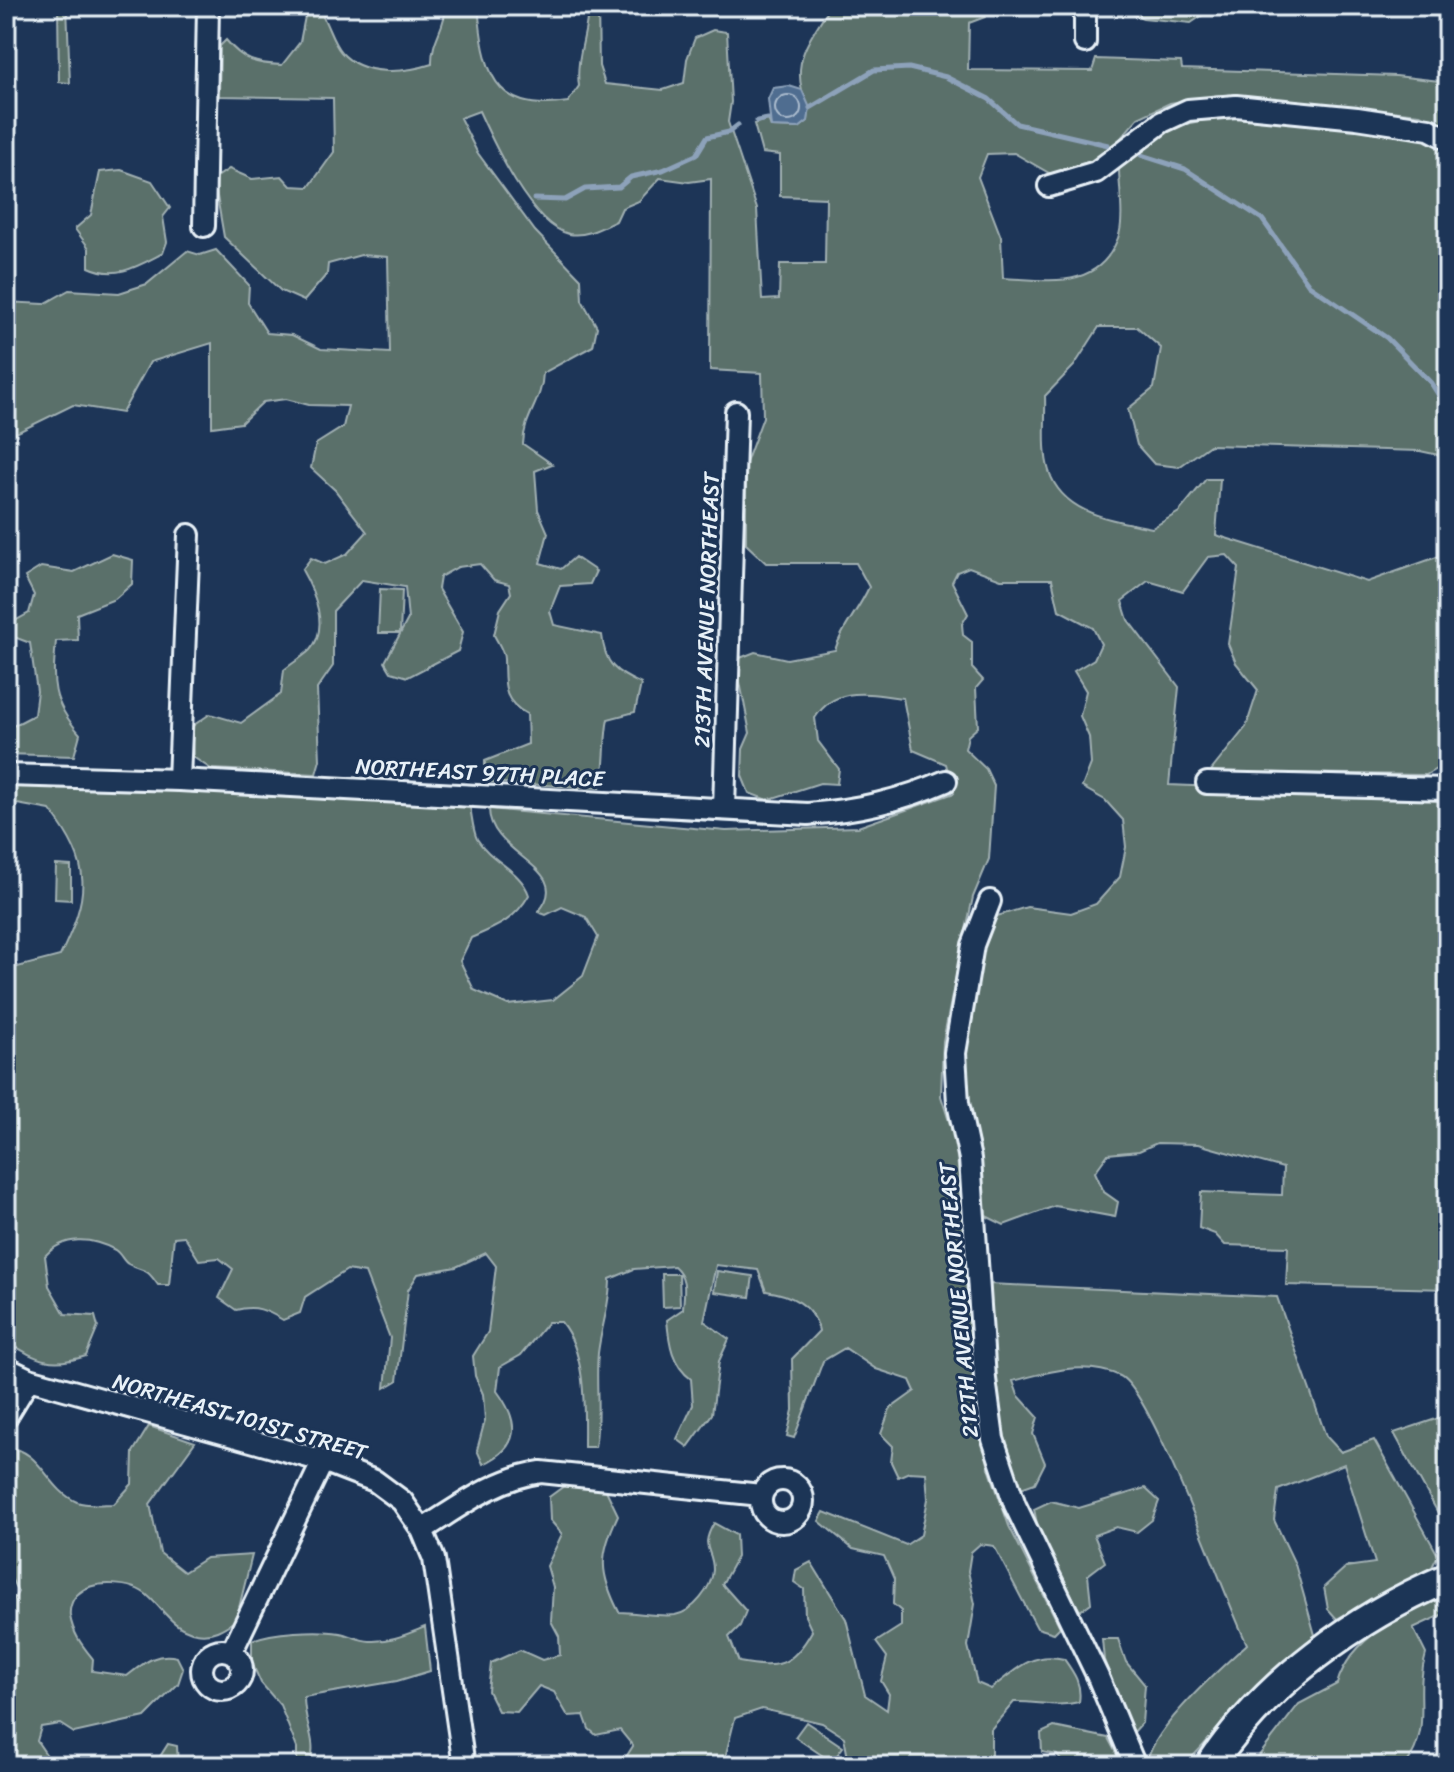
<svg xmlns="http://www.w3.org/2000/svg" width="1454" height="1772" font-family="Sriracha,sans-serif">
  <style>
    .green { fill: #5a6f6b; stroke: #a1b0b2; stroke-width: 2 }
    .water { fill: #506d90; stroke: #8da2ba; stroke-width: 2 }
    .lines { fill: none; stroke-linecap: round; stroke-linejoin: round }
    .shore { stroke: #abbcce; stroke-width: 2 }
    .stream { stroke: #8da2ba; stroke-width: 5 }
    .street-casing { stroke: #e8f1f8; stroke-width: 26 }
    .secondary-casing { stroke: #e8f1f8; stroke-width: 34 }
    .street { stroke: #1d3557; stroke-width: 20 }
    .secondary { stroke: #1d3557; stroke-width: 28 }
    .labels { text-anchor: middle; stroke-width: 6; stroke-linejoin: round; paint-order: stroke }
    .street-label { font-size: 22px; fill: #e8f1f8; stroke: #1d3557 }
  </style>
  <rect width="100%" height="100%" fill="#1d3557"/>
  <filter id="ink" filterUnits="userSpaceOnUse"><feTurbulence type="fractalNoise" baseFrequency=".0125" numOctaves="2"/><feDisplacementMap in="SourceGraphic" scale="16" xChannelSelector="R" yChannelSelector="G"/><feConvolveMatrix kernelMatrix="1 2 1 2 8 2 1 2 1" color-interpolation-filters="sRGB"/></filter>
  <g filter="url(#ink)">
    <path class="green" d="M58 6H67L70 83 59 82Z
      M307 6H326L323 17C329 28 333 43 341 52 363 77 404 73 432 64 431 40 445 29 446 6H478C484 69 491 114 568 102L579 86C575 58 588 34 588 6H598L599 66 605 84 663 90 684 83 687 59 695 38 713 30 727 32 731 102 728 122 757 209 762 300 779 299 780 264H825L826 198 780 196V155L762 153 754 124 768 119 771 127 799 128 808 121C810 107 805 103 802 90 793 56 814 33 830 6H988L985 17 969 23 968 70 1092 71 1096 59 1181 62 1182 69 1396 76 1448 82V127L1420 114 1218 95 1170 103 1138 118 1108 153 1068 173H1049L1014 153 987 154 978 177 1001 237 1003 278C1048 280 1098 291 1118 238 1125 220 1119 188 1119 169 1131 157 1142 144 1156 136 1231 96 1348 127 1428 140L1448 151V457L1420 451 1210 445 1179 467 1154 464 1137 445 1128 409 1154 388 1161 348 1137 327H1099L1074 366 1045 396C1046 418 1042 450 1049 471 1063 515 1114 520 1152 528L1179 512 1206 479H1220L1216 535 1367 582 1448 553 1441 766 1426 775 1210 772 1246 727 1258 690 1236 663 1228 644 1239 568 1227 555 1208 557 1183 591 1148 581 1122 601 1128 620 1179 687 1169 785 1448 797V1289L1286 1285 1288 1247 1225 1245 1215 1234 1199 1228 1201 1192 1282 1195 1283 1168 1198 1144 1157 1143 1139 1151 1108 1154 1095 1172 1104 1192 1118 1202 1115 1217 1055 1206 1004 1225 986 1216C980 1193 983 1172 980 1149 977 1133 970 1117 967 1101 957 1046 971 965 997 916L1027 907 1071 913 1096 904 1120 877 1126 847 1123 820 1105 800 1082 787 1091 764 1089 737 1080 716 1086 691 1074 671 1094 659 1101 644 1093 628 1059 610 1052 579H1001L969 567 957 572 952 582 968 614 962 624 963 635 972 642V668L983 680 976 688 978 727 968 736 965 749 986 769 994 786 989 859 973 897 955 981 943 1041 941 1096 955 1140 960 1185 976 1412 989 1468 1009 1526 1060 1627 1054 1633 1037 1628 994 1546 980 1544 971 1552 968 1571 975 1604 968 1646 977 1683 991 1689C1015 1670 1032 1651 1064 1659 1074 1673 1082 1684 1079 1702 1058 1708 1036 1701 1014 1702L991 1729V1766H832L848 1758 844 1737 822 1723 762 1709 735 1718 723 1766H600L626 1757 633 1746 620 1730 596 1735 589 1729 584 1715 568 1716 554 1692 539 1686 517 1712 498 1711 488 1691 491 1663 520 1650 542 1660 560 1655 559 1636 551 1621 553 1587 547 1566 562 1534 550 1520 549 1497 564 1486 605 1488 618 1515C599 1555 599 1573 619 1612 636 1612 658 1617 675 1615 693 1612 712 1588 713 1570 713 1548 699 1549 714 1523L736 1535 737 1557 722 1584 746 1611 740 1626 729 1637 739 1662C778 1669 792 1667 812 1631L805 1616 804 1589 794 1582 796 1570 811 1562 846 1619 865 1695 887 1710 889 1694 881 1681 887 1657 876 1642 901 1626V1611L893 1604 894 1579 884 1556 853 1549 819 1521 824 1512 906 1545 921 1535 928 1499 926 1473 909 1472 898 1477 891 1462 893 1446 881 1434 890 1409 915 1391 910 1380 876 1369 845 1348 823 1361 794 1438 787 1436 793 1410 792 1359 819 1331C814 1305 790 1294 766 1291L758 1270 716 1265 704 1321 729 1339 719 1361 712 1414 688 1447 677 1439 693 1405 691 1379C672 1365 669 1343 667 1320L683 1309C684 1292 688 1278 674 1266L634 1269 610 1279C610 1305 601 1328 598 1353 595 1385 601 1415 595 1447H584C584 1408 587 1354 561 1322H548L521 1355 500 1367 497 1391C520 1422 521 1447 483 1464L477 1450 485 1420 483 1394 475 1376 473 1356 488 1332 496 1266 486 1253 456 1267 418 1274 408 1290 397 1381 385 1388 390 1338 365 1273 347 1270 305 1297 300 1313 283 1320C266 1310 256 1305 236 1310L219 1298 233 1269 219 1258 199 1260 184 1236 174 1237 169 1285H158C144 1265 146 1274 128 1264 123 1261 121 1254 115 1250 91 1237 64 1235 45 1256L49 1286 65 1314 95 1316 98 1327 86 1356C50 1368 38 1360 6 1341V970L60 956C90 894 93 867 50 810L17 804 6 807V782L470 807C472 817 473 831 477 839 491 862 521 870 529 895 515 920 497 927 471 938L460 961 474 990 508 1005 553 1000 583 976 598 937 586 917 562 907 546 915 538 912C577 868 489 856 489 809L726 831 858 827 954 793 946 764 913 750 903 698C868 694 836 685 815 718L818 741 839 769 837 784 820 783 767 800 749 793 742 776 743 749 750 733 740 682V658L755 652 787 659 835 650C842 627 859 610 869 587L856 563H766L746 544V463L763 417 762 373 710 370 711 179 689 182 660 178 639 201 622 208 616 221C601 228 586 237 569 234 531 225 494 144 479 111L460 118 477 152 535 231 581 279 582 300 597 327 593 346 543 373C542 402 524 415 523 444L552 464 535 471 538 510 548 533 540 563 561 569 575 557 596 571 590 584 560 586 550 611 554 625 602 635C605 665 615 672 641 684L635 712 608 719C603 743 607 762 600 788L485 782V761L528 744 527 714C501 700 505 684 504 659 504 651 498 643 494 635L500 610 511 593 509 584 494 580 480 564 458 567 440 577 438 589 463 632 458 651 408 677 391 672 385 662 408 619 405 587 362 580 333 611V666L317 689 320 760 316 774 211 769 193 757 191 727 210 714 241 723 281 694 284 670C292 663 303 657 310 650 330 628 314 591 302 570L311 558 325 564 347 554 367 532 335 490 311 468 316 444 343 427 348 406 309 405 286 399 263 402 241 423 212 427V343L150 362 122 413 73 405 6 438V302L44 304 69 290 119 293 147 284 187 251 200 255 216 250 249 285 248 303 267 333 292 335 321 349 390 353 388 257 361 255 328 264 327 274 304 301 281 291 224 237 214 179 229 169 252 179 282 176 291 186 309 187 334 152 333 98 219 96 220 46 226 40C243 61 256 64 282 65L300 42Z
      M1112 6H1216L1191 23 1143 18Z
      M121 170 152 181 170 208 163 217 167 242 163 253C138 266 117 280 89 267V248L75 229 91 215 100 172Z
      M112 554 133 560 132 584 115 599 77 614 78 640 56 641C52 683 51 701 80 734L74 756 6 754 9 728 34 715 37 691 30 643 14 637 13 622 29 613 34 595 25 577 41 567 74 572Z
      M380 589 402 590 400 633H378Z
      M56 865 71 866V900L55 899Z
      M717 1271 753 1276 750 1297 714 1292Z
      M662 1274H679L680 1306 663 1307Z
      M988 1284 1277 1297 1326 1436 1341 1452 1374 1440 1438 1555 1432 1567 1337 1619 1328 1609 1324 1587 1346 1567 1375 1563 1344 1464 1278 1490 1274 1520 1295 1564 1315 1635 1266 1678 1184 1766H1147C1147 1732 1222 1667 1247 1644 1225 1599 1152 1391 1120 1376 1084 1360 1049 1372 1013 1381L1018 1395 1038 1417 1033 1434 1045 1463 1035 1483 1018 1489C997 1422 993 1354 988 1284Z
      M1448 1415V1531L1394 1433Z
      M149 1426 195 1442 150 1504 160 1553 184 1572 206 1558 252 1555 236 1620C223 1629 212 1636 196 1633 172 1628 164 1610 148 1596 133 1582 93 1579 78 1594 72 1599 69 1609 70 1616 73 1634 82 1645 93 1659L92 1671 127 1676C144 1663 155 1652 177 1657L183 1669 178 1684 145 1717 74 1733 60 1724 41 1727 37 1741 54 1766H6V1674L11 1658 6 1654 7 1611 18 1592 6 1568V1447C41 1449 47 1489 77 1502 87 1506 103 1504 114 1504L132 1484 133 1452Z
      M1145 1488 1159 1501 1152 1520 1137 1532 1116 1527 1094 1535 1105 1562 1088 1575 1091 1603 1080 1611 1039 1534 1034 1509 1051 1501 1079 1508Z
      M1448 1594V1612L1413 1628 1426 1654C1413 1696 1434 1726 1405 1766H1251L1299 1704 1337 1684C1350 1638 1405 1611 1448 1594Z
      M425 1627 430 1671 397 1681 304 1697C304 1726 318 1738 310 1766H297V1748L280 1705 261 1683 252 1663V1640C272 1632 317 1629 340 1633 350 1635 360 1641 370 1641 390 1642 407 1634 425 1627Z
      M1102 1639H1118L1126 1662 1145 1685 1142 1723 1132 1734 1104 1660Z
      M806 1722 843 1747 832 1762 795 1737Z
      M1054 1727 1108 1738 1123 1766H1065L1057 1755 1042 1752 1041 1733Z
      M168 1744 177 1746 178 1766H154Z"/>
    <path class="water" d="M789 86 802 90 810 108 808 121 799 128 771 127 768 99 773 88Z"/>
    <g class="lines">
      <path class="shore" d="M775 108a13 13 0 1 1 26 0a13 13 0 1 1-26 0Z"/>
      <path class="stream" d="M810 108 874 70 909 68 946 77 989 99 1017 124 1108 145
        M757 121 768 119
        M1141 155 1185 169 1262 219 1309 285 1387 338 1431 383 1448 410
        M534 199 565 200 585 189 619 187 631 177 663 170 696 155 707 137 729 132 738 125"/>
      <defs>
        <path id="street" d="M1085 42V6
          M1049 186 1096 172 1162 122 1188 110 1236 106 1357 118 1429 129 1448 139
          M204 226 208 6
          M6 775 179 780 808 814C858 810 900 801 946 781
          M179 780 189 535
          M1207 783 1448 789
          M724 809 736 412
          M990 901 973 945 955 1053 958 1103 970 1159 985 1379 993 1439 1015 1505 1098 1677 1135 1766
          M6 1368 29 1379 323 1461 375 1481 402 1501 422 1530 434 1559 464 1766
          M6 1417 29 1379
          M761 1501a21 21 0 1 1 42 0a21 21 0 1 1-42 0Z
          M422 1530C459 1507 496 1478 541 1472L761 1495
          M202 1670a20 20 0 1 1 40 0a20 20 0 1 1-40 0Z
          M232 1651 323 1461"/>
        <path id="secondary" d="M1210 1766C1266 1682 1356 1617 1448 1578"/>
      </defs>
      <use href="#street" class="street-casing"/>
      <use href="#secondary" class="secondary-casing"/>
      <use href="#street" class="street"/>
      <use href="#secondary" class="secondary"/>
    </g>
  </g>
  <g class="labels">
    <g class="street-label">
      <text transform="translate(706 610) rotate(-88)" y="8">213TH AVENUE NORTHEAST</text>
      <text transform="translate(480 772) rotate(3)" y="8">NORTHEAST 97TH PLACE</text>
      <text transform="translate(958 1300) rotate(-95)" y="8">212TH AVENUE NORTHEAST</text>
      <text transform="translate(240 1416) rotate(16)" y="8">NORTHEAST 101ST STREET</text>
    </g>
  </g>
  <rect width="1454" height="1772" fill="none" stroke="#1d3557" stroke-width="32"/>
  <rect x="16" y="16" width="1422" height="1740" fill="none" stroke="#e8f1f8" stroke-width="3" filter="url(#ink)"/>
</svg>
